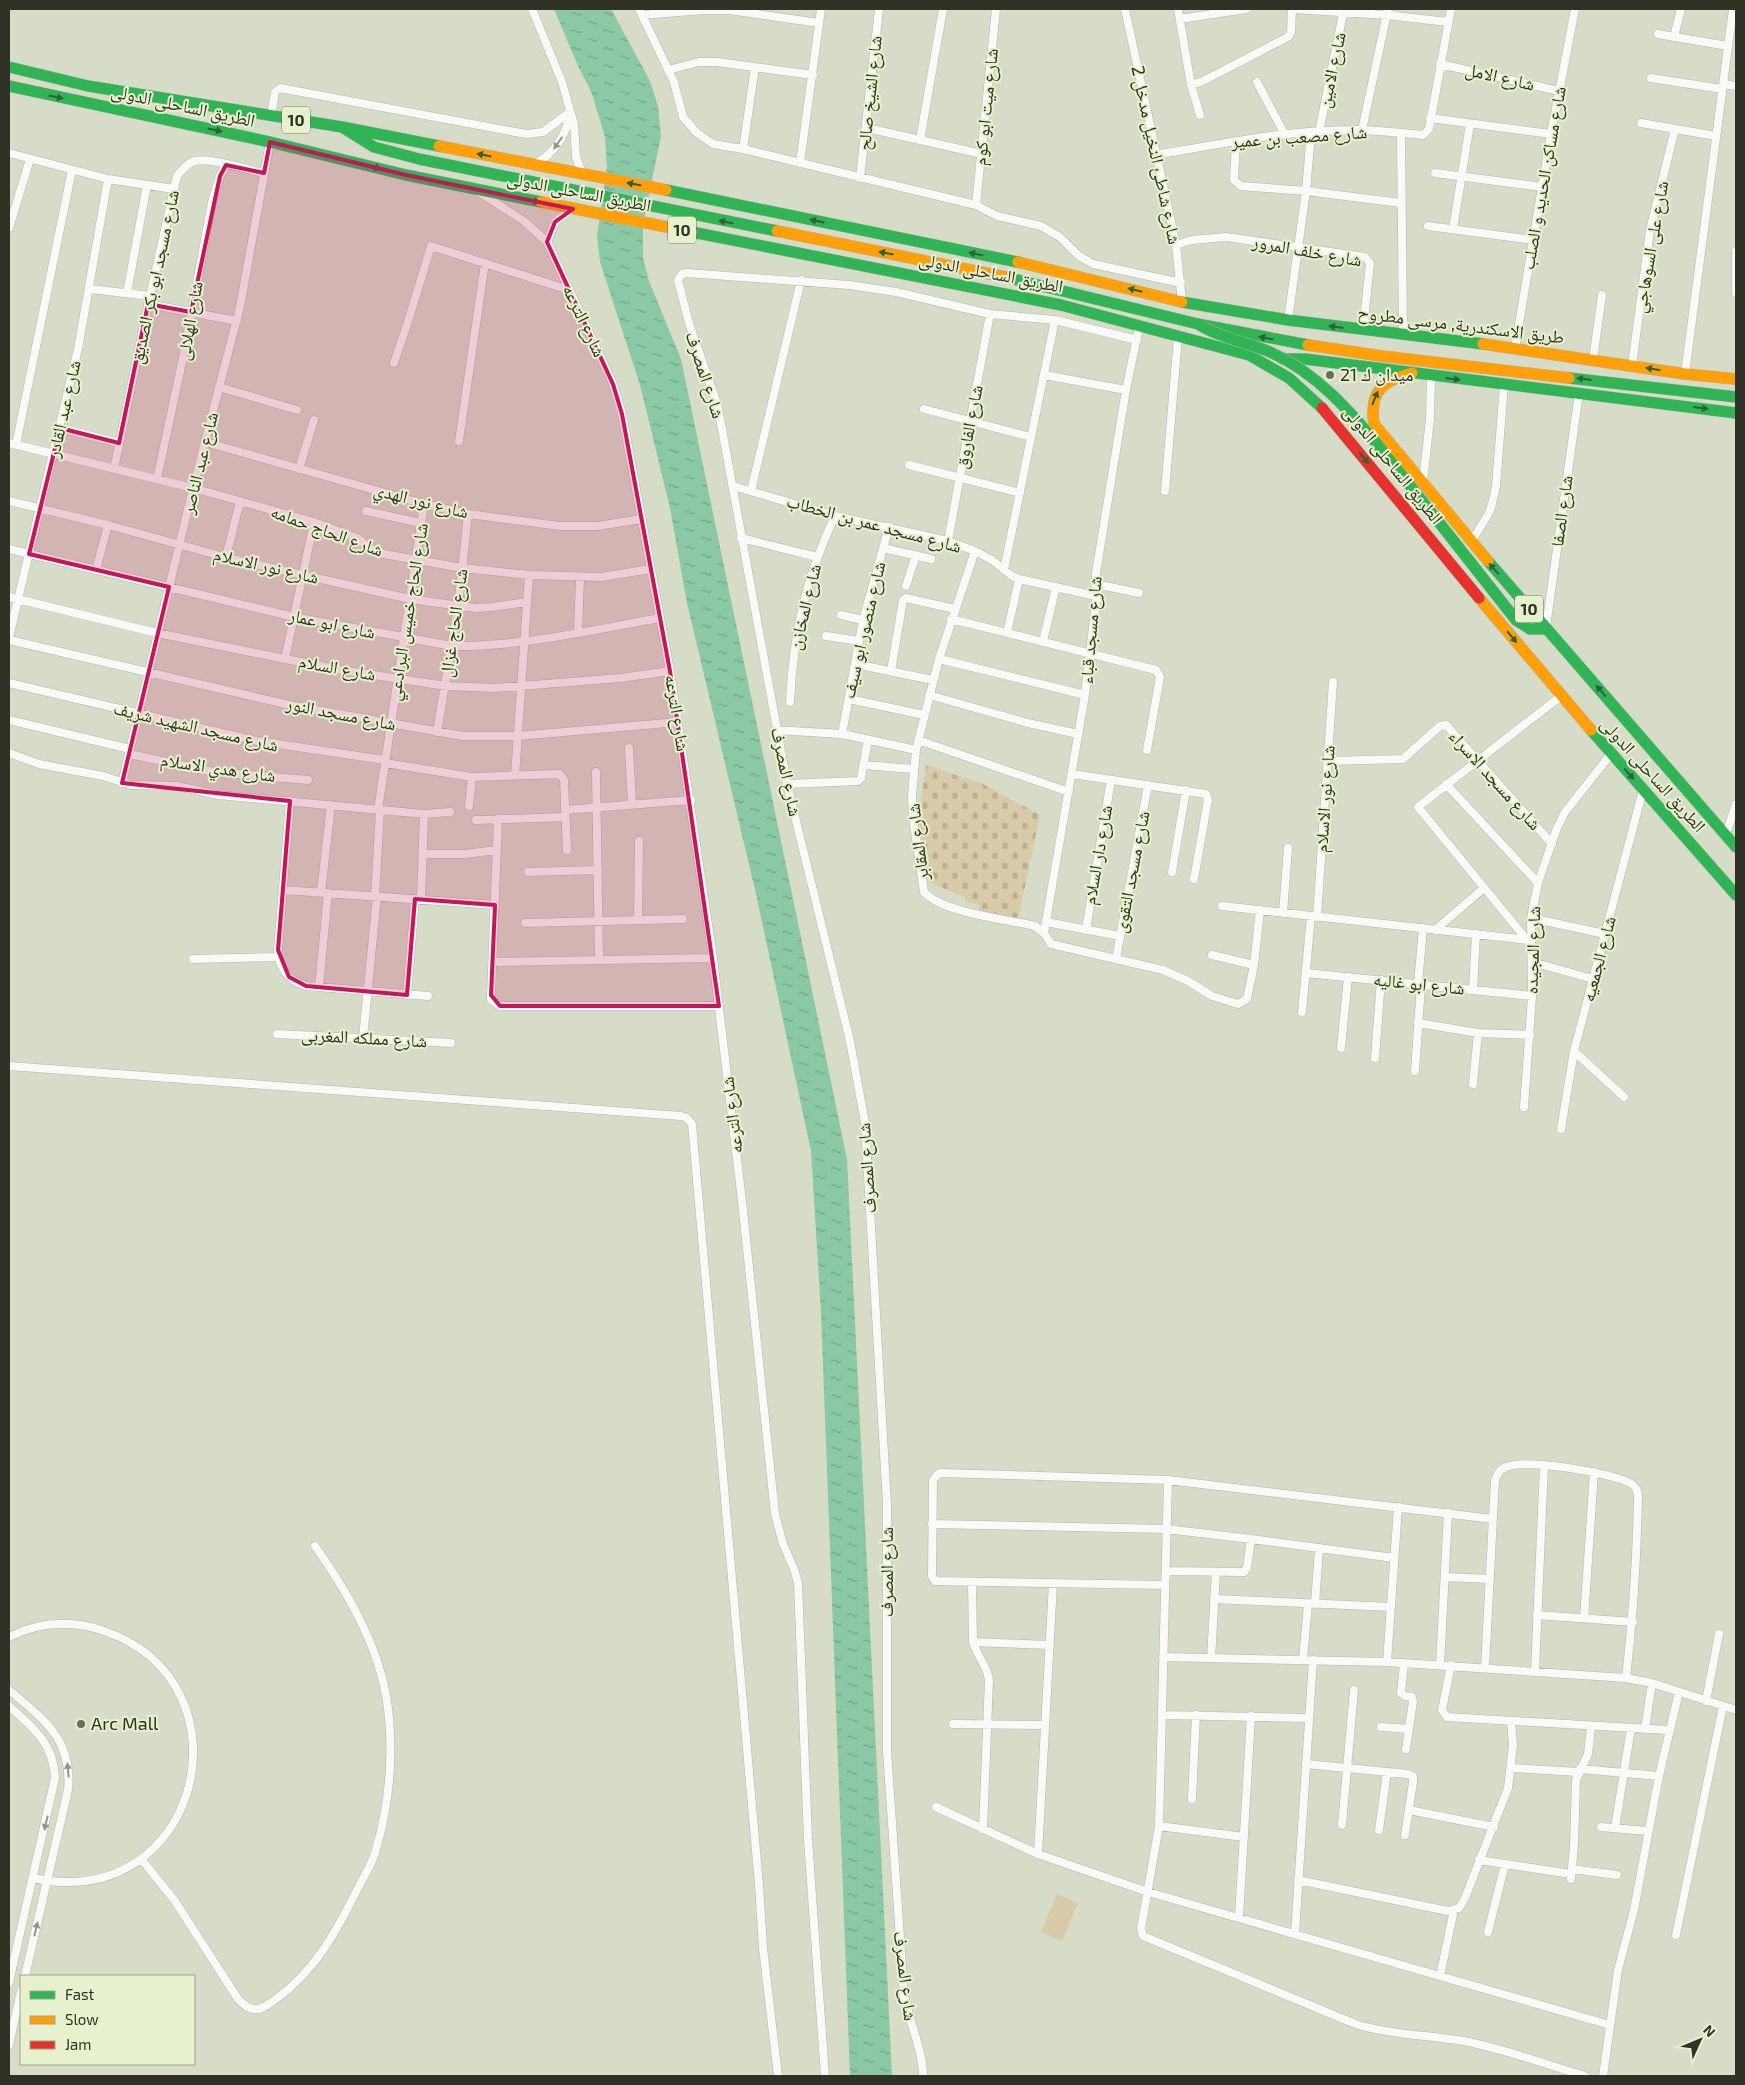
<svg xmlns="http://www.w3.org/2000/svg" width="1745" height="2085" font-family="'Exo 2','Noto Naskh Arabic',sans-serif">
  <style>
    .cemetery { fill: url(#cemetery-stones) }
    .pitch { fill: #d9cba9 }
    .water { fill: url(#water-ripples) }
    .lines { fill: none; stroke-linecap: round; stroke-linejoin: round }
    .street-casing { stroke: #b3b8a9; stroke-width: 9 }
    .fast-casing { stroke: #b3b8a9; stroke-width: 12 }
    .slow-casing { stroke: #b3b8a9; stroke-width: 12 }
    .jam-casing { stroke: #b3b8a9; stroke-width: 12 }
    .street { stroke: #f9faf7; stroke-width: 8 }
    .fast { stroke: #30b455; stroke-width: 11 }
    .slow { stroke: #ff9f0a; stroke-width: 11 }
    .jam { stroke: #e5322d; stroke-width: 11 }
    .fast-bridge-casing { stroke: #b3b8a9; stroke-width: 12; stroke-linecap: butt }
    .fast-bridge { stroke: #30b455; stroke-width: 11 }
    .oneway { fill: #2f6036 }
    .oneway2 { fill: #94968e }
    .marked { fill: #c2185b; fill-opacity: 0.2; stroke: #c2185b; stroke-width: 4; stroke-linejoin: round }
    .poi-dot { fill: #696e5e; stroke: #e7f1cd; stroke-width: 2 }
    .labels { text-anchor: middle; stroke-width: 4; stroke-linejoin: round; paint-order: stroke }
    .shield { fill: #e7f1cd; stroke: #666b57; stroke-width: 1 }
    .shield-label { font-size: 16px; font-weight: bold; fill: #2f3225 }
    .street-label { font-size: 18px; fill: #2f3225; stroke: #e7f1cd }
    .poi-label { font-size: 18px; fill: #2f3225; stroke: #e7f1cd; text-anchor: start }
  </style>
  <defs>
    <pattern id="cemetery-stones" width="16" height="16" patternUnits="userSpaceOnUse" patternTransform="scale(1.25)"><rect width="16" height="16" fill="#d9cba9"/><path d="M2 7V4a2 2 0 0 1 4 0v3zM10 15v-3a2 2 0 0 1 4 0v3z" fill="#bbaf91"/></pattern>
    <pattern id="water-ripples" width="26" height="14" patternUnits="userSpaceOnUse" patternTransform="scale(1.25)"><rect width="26" height="14" fill="#8bc8a6"/><path d="M2 4q2-2 4 0t4 0M15 11q2-2 4 0t4 0" fill="none" stroke="#72a387"/></pattern>
  </defs>
  <rect width="100%" height="100%" fill="#d6dcc8"/>
  <path class="cemetery" d="M926 765 983 784 1040 815 1018 920 979 911V905L965 902V897L930 883 918 820Z"/>
  <path class="pitch" d="M1057 1894 1078 1903 1062 1941 1041 1932Z"/>
  <path class="water" d="M554 9H611L650 81 658 106 661 136 643 224V258L649 281 681 359 847 1159 892 2076H850L821 1312 811 1151 756 894 687 603 670 508 655 446 640 385 600 262 597 237 607 167 605 137 591 91 578 66Z"/>
  <g class="lines">
    <defs>
      <path id="street" d="M532 9 562 82 574 124 576 157 582 173
        M639 9 674 82 683 117 697 133 713 144 743 149 976 205 997 216 1041 226 1060 237 1079 256 1093 264 1181 283
        M1125 9 1176 245 1182 302
        M1178 9 1191 85 1200 115
        M1293 9 1387 15 1448 22
        M642 15 703 10H729L819 23
        M1180 19 1246 9
        M1658 34 1728 46
        M1674 37 1681 9
        M1440 64 1559 91
        M668 70 699 62H717L813 75
        M1651 78 1722 89
        M1257 82 1285 135
        M1723 84 1736 86
        M1191 85 1203 81 1288 37 1291 33 1292 9
        M271 116 275 92 280 88 526 134 543 132 570 112
        M1430 118 1551 134
        M1641 123 1716 136
        M867 128 982 154
        M1362 130 1388 9
        M1319 132 1344 9
        M1401 133 1403 334
        M920 140 943 9
        M1236 141 1234 180 1241 186 1306 191 1401 203
        M743 149 755 67
        M9 153 108 179 174 189
        M1156 155C1224 143 1293 129 1362 130 1382 131 1403 133 1423 135L1429 129 1451 9
        M537 163C555 152 566 135 570 114
        M800 163 821 9
        M1435 173 1542 187
        M860 178 879 9
        M480 193 524 221 547 242 613 384 622 414 670 671 713 958 742 1201 775 1514 783 1544 794 1569 798 1583 808 1840 825 2076
        M976 205 996 9
        M1428 226 1533 240
        M9 228 30 159
        M1453 229 1470 124
        M547 242 555 222 572 209
        M1176 245 1192 240 1226 237 1365 257 1370 263 1363 330
        M1736 251V293
        M90 289 150 296
        M127 293 147 185
        M148 304 237 321
        M1288 320 1306 191 1311 132
        M1515 348 1551 134 1575 9
        M1593 360 1602 295
        M394 363 408 322 431 246 569 290
        M1632 366 1650 230 1675 129
        M1685 374 1733 9
        M1044 375 1126 390
        M219 387 297 410
        M924 409 1031 437
        M60 428 119 443
        M459 441 485 263
        M205 442 424 504 468 514 560 526H597L642 519
        M9 443 193 488 314 522 357 538 370 548 384 554 462 568 529 575 601 577 651 569
        M16 445 72 170
        M909 465 1020 493
        M114 469 150 296 177 176C182 170 187 163 195 161 207 157 250 170 264 173
        M299 469 314 420
        M157 479 184 353 212 202 220 176 226 165
        M1423 482 1430 419 1431 376
        M733 486 835 516 948 541 975 551 992 560 1012 576 1019 579 1096 596
        M751 491 801 280
        M1165 491 1178 337
        M9 501 108 525 232 559 410 599 475 608 492 607 527 602
        M366 511 421 523
        M741 538 817 557
        M948 541 990 314
        M1471 542 1489 513 1492 504 1496 486 1504 385
        M883 548 931 559
        M9 549 294 617 452 646C521 647 592 630 660 618
        M975 551 939 659 916 750 912 795 913 818 924 892C943 913 1006 919 1035 926L1044 933 1051 944 1163 970 1188 981 1212 996 1238 1004 1247 999 1254 965 1260 910
        M226 557 240 501
        M96 570 108 525
        M1004 570 1055 320
        M1095 584 1139 593
        M906 586 916 555
        M9 597 157 633 285 659 341 670 446 686 495 688 620 678 670 671
        M841 615 863 620
        M951 619 1156 670 1160 677 1147 750
        M1546 627 1579 393
        M578 632 580 578
        M1007 633 1019 579
        M826 636 859 641
        M9 637 78 349 108 179
        M9 640 294 706 463 736H518L678 722
        M1043 641 1056 587
        M285 659 314 522
        M939 659 1085 695
        M855 664 933 680
        M891 671 903 600 906 598 955 609
        M9 683 257 741 385 760
        M929 695 1028 723 1078 734
        M849 699 924 715
        M790 702C793 635 806 577 835 516
        M9 720 130 749
        M776 730 842 734 916 750
        M437 732 458 607 468 514
        M842 734 863 620 889 527
        M918 740 1069 792
        M629 748 632 804
        M9 753 39 764 103 776 131 785 177 786 218 795 424 814 450 812
        M129 754 214 772 308 780
        M1328 761 1403 759 1440 726 1446 725 1552 844
        M385 763 472 777 560 774 564 780 567 850
        M864 765 913 769
        M596 772 599 960
        M1072 774 1206 794 1208 800 1194 879
        M515 776 529 575
        M122 783 193 488 240 307 270 142
        M787 784 858 781 861 778 868 740
        M1446 784 1538 883
        M290 801 278 950C279 969 288 980 306 986L428 996
        M469 806 472 777
        M378 810 424 504
        M565 810 691 800
        M498 819 491 995V1000L500 1006H719
        M476 820 565 817
        M1726 834 1736 804
        M423 854H465L497 850
        M528 872 598 870
        M1172 872 1186 790
        M283 890 495 905
        M321 892 331 805
        M375 896 380 810
        M421 899 424 814
        M1222 906 1528 940
        M1283 913 1288 848
        M1317 917 1333 682
        M1531 918 1605 934
        M638 920 639 841
        M1046 922 1120 936
        M525 923 683 919
        M1086 930 1111 780
        M1435 930 1484 888
        M1044 933 1085 695 1096 602V573L1126 390 1139 327
        M1527 940 1418 807 1561 696
        M1212 955 1254 965
        M193 959 278 957
        M1116 959 1148 785
        M493 962 713 958
        M1532 962 1593 979
        M1306 973 1532 996
        M1418 984 1423 928
        M319 987 328 893
        M1473 990 1476 934
        M407 995 415 899
        M1302 1012 1311 916
        M1418 1023 1478 1033 1530 1035
        M277 1034 451 1043
        M363 1038 377 896
        M1341 1048 1348 977
        M1574 1051 1624 1097
        M1375 1058 1381 980
        M9 1066 681 1116 687 1118 692 1124 759 1885 763 1948 778 2076
        M1415 1071 1421 985
        M1473 1084 1478 1033
        M1524 1107 1532 996 1531 918 1538 883 1557 828 1565 812 1611 754
        M1561 1129 1574 1051 1643 790
        M1168 1480 1159 1826 1141 1929 1143 1936 1358 2025C1393 2035 1428 2035 1464 2041 1505 2049 1545 2064 1585 2076
        M932 1524 1166 1529 1251 1539 1394 1558
        M1166 1571 1244 1572 1247 1568 1251 1539
        M1445 1577 1490 1579
        M972 1582 973 1642C977 1656 987 1665 989 1680L983 1829
        M1165 1585 935 1581 932 1576 933 1480 938 1474 942 1473 1168 1480 1493 1519
        M1214 1599 1391 1607
        M1315 1604 1319 1549
        M1537 1615 1633 1622
        M1584 1619 1594 1472
        M9 1637C39 1622 72 1620 104 1631 256 1682 201 1915 33 1878
        M973 1642 1050 1645
        M1163 1657 1387 1662 1626 1678 1652 1683 1736 1710
        M1211 1658 1216 1572
        M1303 1659 1308 1604
        M1387 1662 1398 1507
        M1404 1663 1401 1693 1405 1696 1412 1697 1413 1701 1406 1749
        M1440 1665 1448 1513
        M1451 1665 1442 1710 1447 1717 1668 1730
        M1485 1667 1495 1480C1497 1475 1499 1470 1504 1468 1522 1457 1611 1473 1630 1483 1636 1486 1637 1490 1638 1495 1637 1557 1633 1617 1626 1678
        M1535 1671 1544 1465
        M9 1690C43 1719 73 1739 68 1790L25 1976
        M1706 1701 1719 1634
        M9 1706C33 1727 54 1744 55 1778L9 1982
        M1162 1715 1309 1718
        M953 1724 1045 1725
        M1381 1727 1409 1729
        M1645 1729 1652 1683
        M1306 1764 1408 1774 1413 1776V1782L1405 1835
        M1512 1768 1578 1772
        M1580 1769 1659 1776
        M1192 1799 1196 1715
        M936 1807 1038 1854 1148 1892 1610 2025
        M1409 1810 1494 1827
        M1342 1825 1354 1690
        M1159 1826 1244 1837
        M1601 1827 1647 1831
        M1615 1828 1631 1728
        M1379 1830 1387 1772
        M1038 1854 1053 1583
        M142 1860 175 1901 238 1999C242 2003 246 2008 253 2009 261 2011 270 2003 276 1999 315 1971 336 1932 357 1890 363 1878 371 1866 375 1853 388 1810 393 1763 389 1718 384 1655 351 1597 315 1546
        M1479 1860 1571 1874
        M1572 1869 1617 1875
        M1571 1879 1574 1845 1576 1780 1588 1754 1591 1726
        M1298 1880 1448 1911 1459 1908 1465 1898 1508 1788 1513 1745 1511 1722
        M1239 1917 1251 1716
        M1488 1932 1505 1864
        M1295 1934 1313 1660
        M1676 1935 1723 1706
        M1440 1976 1454 1910
        M9 2045 21 1991
        M923 2076C923 2050 909 2022 904 1995L887 1751V1505L865 1123 850 1041 787 784 722 429 717 404 689 323 678 280 682 274 687 273 849 285 896 292 990 314 1055 320 1137 340
        M1603 2076 1618 1970 1634 1910 1659 1776 1679 1692"/>
      <path id="fast" d="M9 67 88 86 342 127 439 146
        M9 86 270 142 406 175 541 202
        M342 127 374 147 419 159 777 231
        M666 190 1018 262
        M692 232 1061 305 1249 355 1289 378 1322 408
        M1005 277 1198 324 1308 345
        M1182 302 1288 320 1483 344
        M1283 359H1305L1736 413
        M1569 378 1736 397
        M1382 450 1516 620 1530 629H1546
        M1488 561 1736 847
        M1591 730 1736 895"/>
      <path id="slow" d="M439 146 666 190
        M541 202 692 232
        M777 231 1005 277
        M1018 262 1182 302
        M1483 344 1685 374 1736 379
        M1308 345 1381 356 1569 378
        M1412 373C1382 381 1369 392 1374 424L1488 561
        M1479 598 1591 730"/>
      <path id="jam" d="M1322 408 1479 598"/>
    </defs>
    <use href="#street" class="street-casing"/>
    <use href="#fast" class="fast-casing"/>
    <use href="#slow" class="slow-casing"/>
    <use href="#jam" class="jam-casing"/>
    <use href="#street" class="street"/>
    <use href="#fast" class="fast"/>
    <use href="#slow" class="slow"/>
    <use href="#jam" class="jam"/>
    <defs>
      <path id="fast-bridge" d="M1198 324C1220 338 1246 342 1270 352 1317 373 1350 411 1382 450"/>
    </defs>
    <use href="#fast-bridge" class="fast-bridge-casing"/>
    <use href="#fast-bridge" class="fast-bridge"/>
  </g>
  <defs><path id="oneway-solid" d="M-6-.8H1V-3.2L6.5 0L1 3.2V.8H-6Z" transform="scale(1.25)"/></defs>
  <g class="oneway">
    <use href="#oneway-solid" transform="translate(56 97) rotate(12)"/>
    <use href="#oneway-solid" transform="translate(215 130) rotate(12)"/>
    <use href="#oneway-solid" transform="translate(484 155) rotate(-169)"/>
    <use href="#oneway-solid" transform="translate(374 167) rotate(14)"/>
    <use href="#oneway-solid" transform="translate(634 184) rotate(-169)"/>
    <use href="#oneway-solid" transform="translate(533 201) rotate(11)"/>
    <use href="#oneway-solid" transform="translate(817 221) rotate(-168)"/>
    <use href="#oneway-solid" transform="translate(726 222) rotate(-169)"/>
    <use href="#oneway-solid" transform="translate(886 253) rotate(-169)"/>
    <use href="#oneway-solid" transform="translate(976 254) rotate(-168)"/>
    <use href="#oneway-solid" transform="translate(1135 290) rotate(-166)"/>
    <use href="#oneway-solid" transform="translate(1336 327) rotate(-172)"/>
    <use href="#oneway-solid" transform="translate(1266 338) rotate(-169)"/>
    <use href="#oneway-solid" transform="translate(1653 369) rotate(-171)"/>
    <use href="#oneway-solid" transform="translate(1453 379) rotate(7)"/>
    <use href="#oneway-solid" transform="translate(1584 379) rotate(-173)"/>
    <use href="#oneway-solid" transform="translate(1375 398) rotate(-68)"/>
    <use href="#oneway-solid" transform="translate(1701 408) rotate(7)"/>
    <use href="#oneway-solid" transform="translate(1364 458) rotate(51)"/>
    <use href="#oneway-solid" transform="translate(1494 569) rotate(-131)"/>
    <use href="#oneway-solid" transform="translate(1512 637) rotate(50)"/>
    <use href="#oneway-solid" transform="translate(1601 691) rotate(-131)"/>
    <use href="#oneway-solid" transform="translate(1629 774) rotate(48)"/>
  </g>
  <g class="oneway2">
    <use href="#oneway-solid" transform="translate(558 143) rotate(125)"/>
    <use href="#oneway-solid" transform="translate(68 1770) rotate(-95)"/>
    <use href="#oneway-solid" transform="translate(46 1823) rotate(103)"/>
    <use href="#oneway-solid" transform="translate(36 1929) rotate(-77)"/>
  </g>
  <path class="marked" d="M270 142 406 175 573 209 555 222 547 242 613 384 622 414 670 671 719 1006H500L491 995 495 905 415 899 407 995 306 986 289 977 278 950 290 801 122 783 169 587 29 554 60 428 119 443 148 304 191 312 220 176 226 165 264 173Z"/>
  <g class="poi-dot">
    <circle cx="1330" cy="375" r="5"/>
    <circle cx="81" cy="1724" r="5"/>
  </g>
  <g class="labels">
    <g class="shield">
      <rect x="282" y="106.5" width="28" height="27" rx="4"/>
      <rect x="668" y="216.5" width="28" height="27" rx="4"/>
      <rect x="1515" y="595.5" width="28" height="27" rx="4"/>
    </g>
    <g class="shield-label">
      <text x="296" y="126">10</text>
      <text x="682" y="236">10</text>
      <text x="1529" y="615">10</text>
    </g>
    <g class="street-label">
      <text transform="translate(1332 70) rotate(-78)" y="6">شارع الامين</text>
      <text transform="translate(1500 77) rotate(13)" y="6">شارع الامل</text>
      <text transform="translate(870 93) rotate(-84)" y="6">شارع الشيخ صالح</text>
      <text transform="translate(183 106) rotate(12)" y="6">الطريق الساحلى الدولى</text>
      <text transform="translate(986 107) rotate(-84)" y="6">شارع ميت ابو كوم</text>
      <text transform="translate(1299 137) rotate(-4)" y="6">شارع مصعب بن عمير</text>
      <text transform="translate(1156 155) rotate(78)" y="6">شارع شاطئ النخيل مدخل 2</text>
      <text transform="translate(1544 178) rotate(-80)" y="6">شارع مساكن الحديد و الصلب</text>
      <text transform="translate(579 192) rotate(11)" y="6">الطريق الساحلى الدولى</text>
      <text transform="translate(1651 247) rotate(-80)" y="6">شارع على السوهاجي</text>
      <text transform="translate(1307 251) rotate(10)" y="6">شارع خلف المرور</text>
      <text transform="translate(991 273) rotate(11)" y="6">الطريق الساحلى الدولى</text>
      <text transform="translate(155 277) rotate(-78)" y="6">شارع مسجد ابو بكر الصديق</text>
      <text transform="translate(190 321) rotate(-80)" y="6">شارع الهلالى</text>
      <text transform="translate(584 321) rotate(65)" y="6">شارع الترعه</text>
      <text transform="translate(1461 325) rotate(7)" y="6">طريق الاسكندرية, مرسى مطروح</text>
      <text transform="translate(705 375) rotate(72)" y="6">شارع المصرف</text>
      <text transform="translate(64 409) rotate(-77)" y="6">شارع عبد القادر</text>
      <text transform="translate(969 427) rotate(-79)" y="6">شارع الفاروق</text>
      <text transform="translate(200 463) rotate(-76)" y="6">شارع عبد الناصر</text>
      <text transform="translate(1393 465) rotate(51)" y="6">الطريق الساحلى الدولى</text>
      <text transform="translate(421 501) rotate(14)" y="6">شارع نور الهدي</text>
      <text transform="translate(1562 511) rotate(-82)" y="6">شارع الصفا</text>
      <text transform="translate(874 524) rotate(15)" y="6">شارع مسجد عمر بن الخطاب</text>
      <text transform="translate(327 531) rotate(20)" y="6">شارع الحاج حمامه</text>
      <text transform="translate(266 566) rotate(13)" y="6">شارع نور الاسلام</text>
      <text transform="translate(805 607) rotate(-76)" y="6">شارع المخازن</text>
      <text transform="translate(408 612) rotate(-81)" y="6">شارع الحاج خميس البرادعي</text>
      <text transform="translate(454 623) rotate(-82)" y="6">شارع الحاج غزال</text>
      <text transform="translate(332 624) rotate(12)" y="6">شارع ابو عمار</text>
      <text transform="translate(864 630) rotate(-77)" y="6">شارع منصور ابو سيف</text>
      <text transform="translate(1091 630) rotate(-85)" y="6">شارع مسجد قباء</text>
      <text transform="translate(337 668) rotate(10)" y="6">شارع السلام</text>
      <text transform="translate(677 713) rotate(81)" y="6">شارع الترعه</text>
      <text transform="translate(341 714) rotate(11)" y="6">شارع مسجد النور</text>
      <text transform="translate(196 727) rotate(13)" y="6">شارع مسجد الشهيد شريف</text>
      <text transform="translate(218 768) rotate(8)" y="6">شارع هدي الاسلام</text>
      <text transform="translate(786 772) rotate(78)" y="6">شارع المصرف</text>
      <text transform="translate(1653 775) rotate(48)" y="6">الطريق الساحلى الدولى</text>
      <text transform="translate(1495 780) rotate(48)" y="6">شارع مسجد الاسراء</text>
      <text transform="translate(1325 799) rotate(-86)" y="6">شارع نور الاسلام</text>
      <text transform="translate(918 842) rotate(-97)" y="6">شارع المقابر</text>
      <text transform="translate(1098 855) rotate(-80)" y="6">شارع دار السلام</text>
      <text transform="translate(1132 872) rotate(-79)" y="6">شارع مسجد التقوى</text>
      <text transform="translate(1533 950) rotate(-88)" y="6">شارع المجيده</text>
      <text transform="translate(1599 959) rotate(-75)" y="6">شارع الجمعيه</text>
      <text transform="translate(1419 984) rotate(6)" y="6">شارع ابو غاليه</text>
      <text transform="translate(364 1038) rotate(3)" y="6">شارع مملكه المغربى</text>
      <text transform="translate(732 1115) rotate(-97)" y="6">شارع الترعه</text>
      <text transform="translate(867 1168) rotate(-94)" y="6">شارع المصرف</text>
      <text transform="translate(887 1572) rotate(-90)" y="6">شارع المصرف</text>
      <text transform="translate(905 1976) rotate(83)" y="6">شارع المصرف</text>
    </g>
    <g class="poi-label">
      <text x="1340" y="381">ميدان ك 21</text>
      <text x="91" y="1730">Arc Mall</text>
    </g>
  </g>
  <rect width="1745" height="2085" fill="none" stroke="#2f3225" stroke-width="20"/>
  <rect x="20" y="1975" width="175" height="90" fill="#e7f1cd" stroke="#9da58a"/>
  <rect x="30" y="1991" width="25" height="8" fill="#30b455" stroke="#9da58a"/>
  <text x="65" y="2000" font-size="15" fill="#2f3225">Fast</text>
  <rect x="30" y="2016" width="25" height="8" fill="#ff9f0a" stroke="#9da58a"/>
  <text x="65" y="2025" font-size="15" fill="#2f3225">Slow</text>
  <rect x="30" y="2041" width="25" height="8" fill="#e5322d" stroke="#9da58a"/>
  <text x="65" y="2050" font-size="15" fill="#2f3225">Jam</text>
  <g transform="translate(1700 2040) rotate(46)" stroke="#e7f1cd" stroke-width="4" paint-order="stroke">
  <path d="M0-4L9 19L0 12L-9 19Z" fill="#2f3225"/>
  <text y="-8" font-size="14" font-weight="bold" text-anchor="middle" fill="#2f3225">N</text>
  </g>
</svg>
